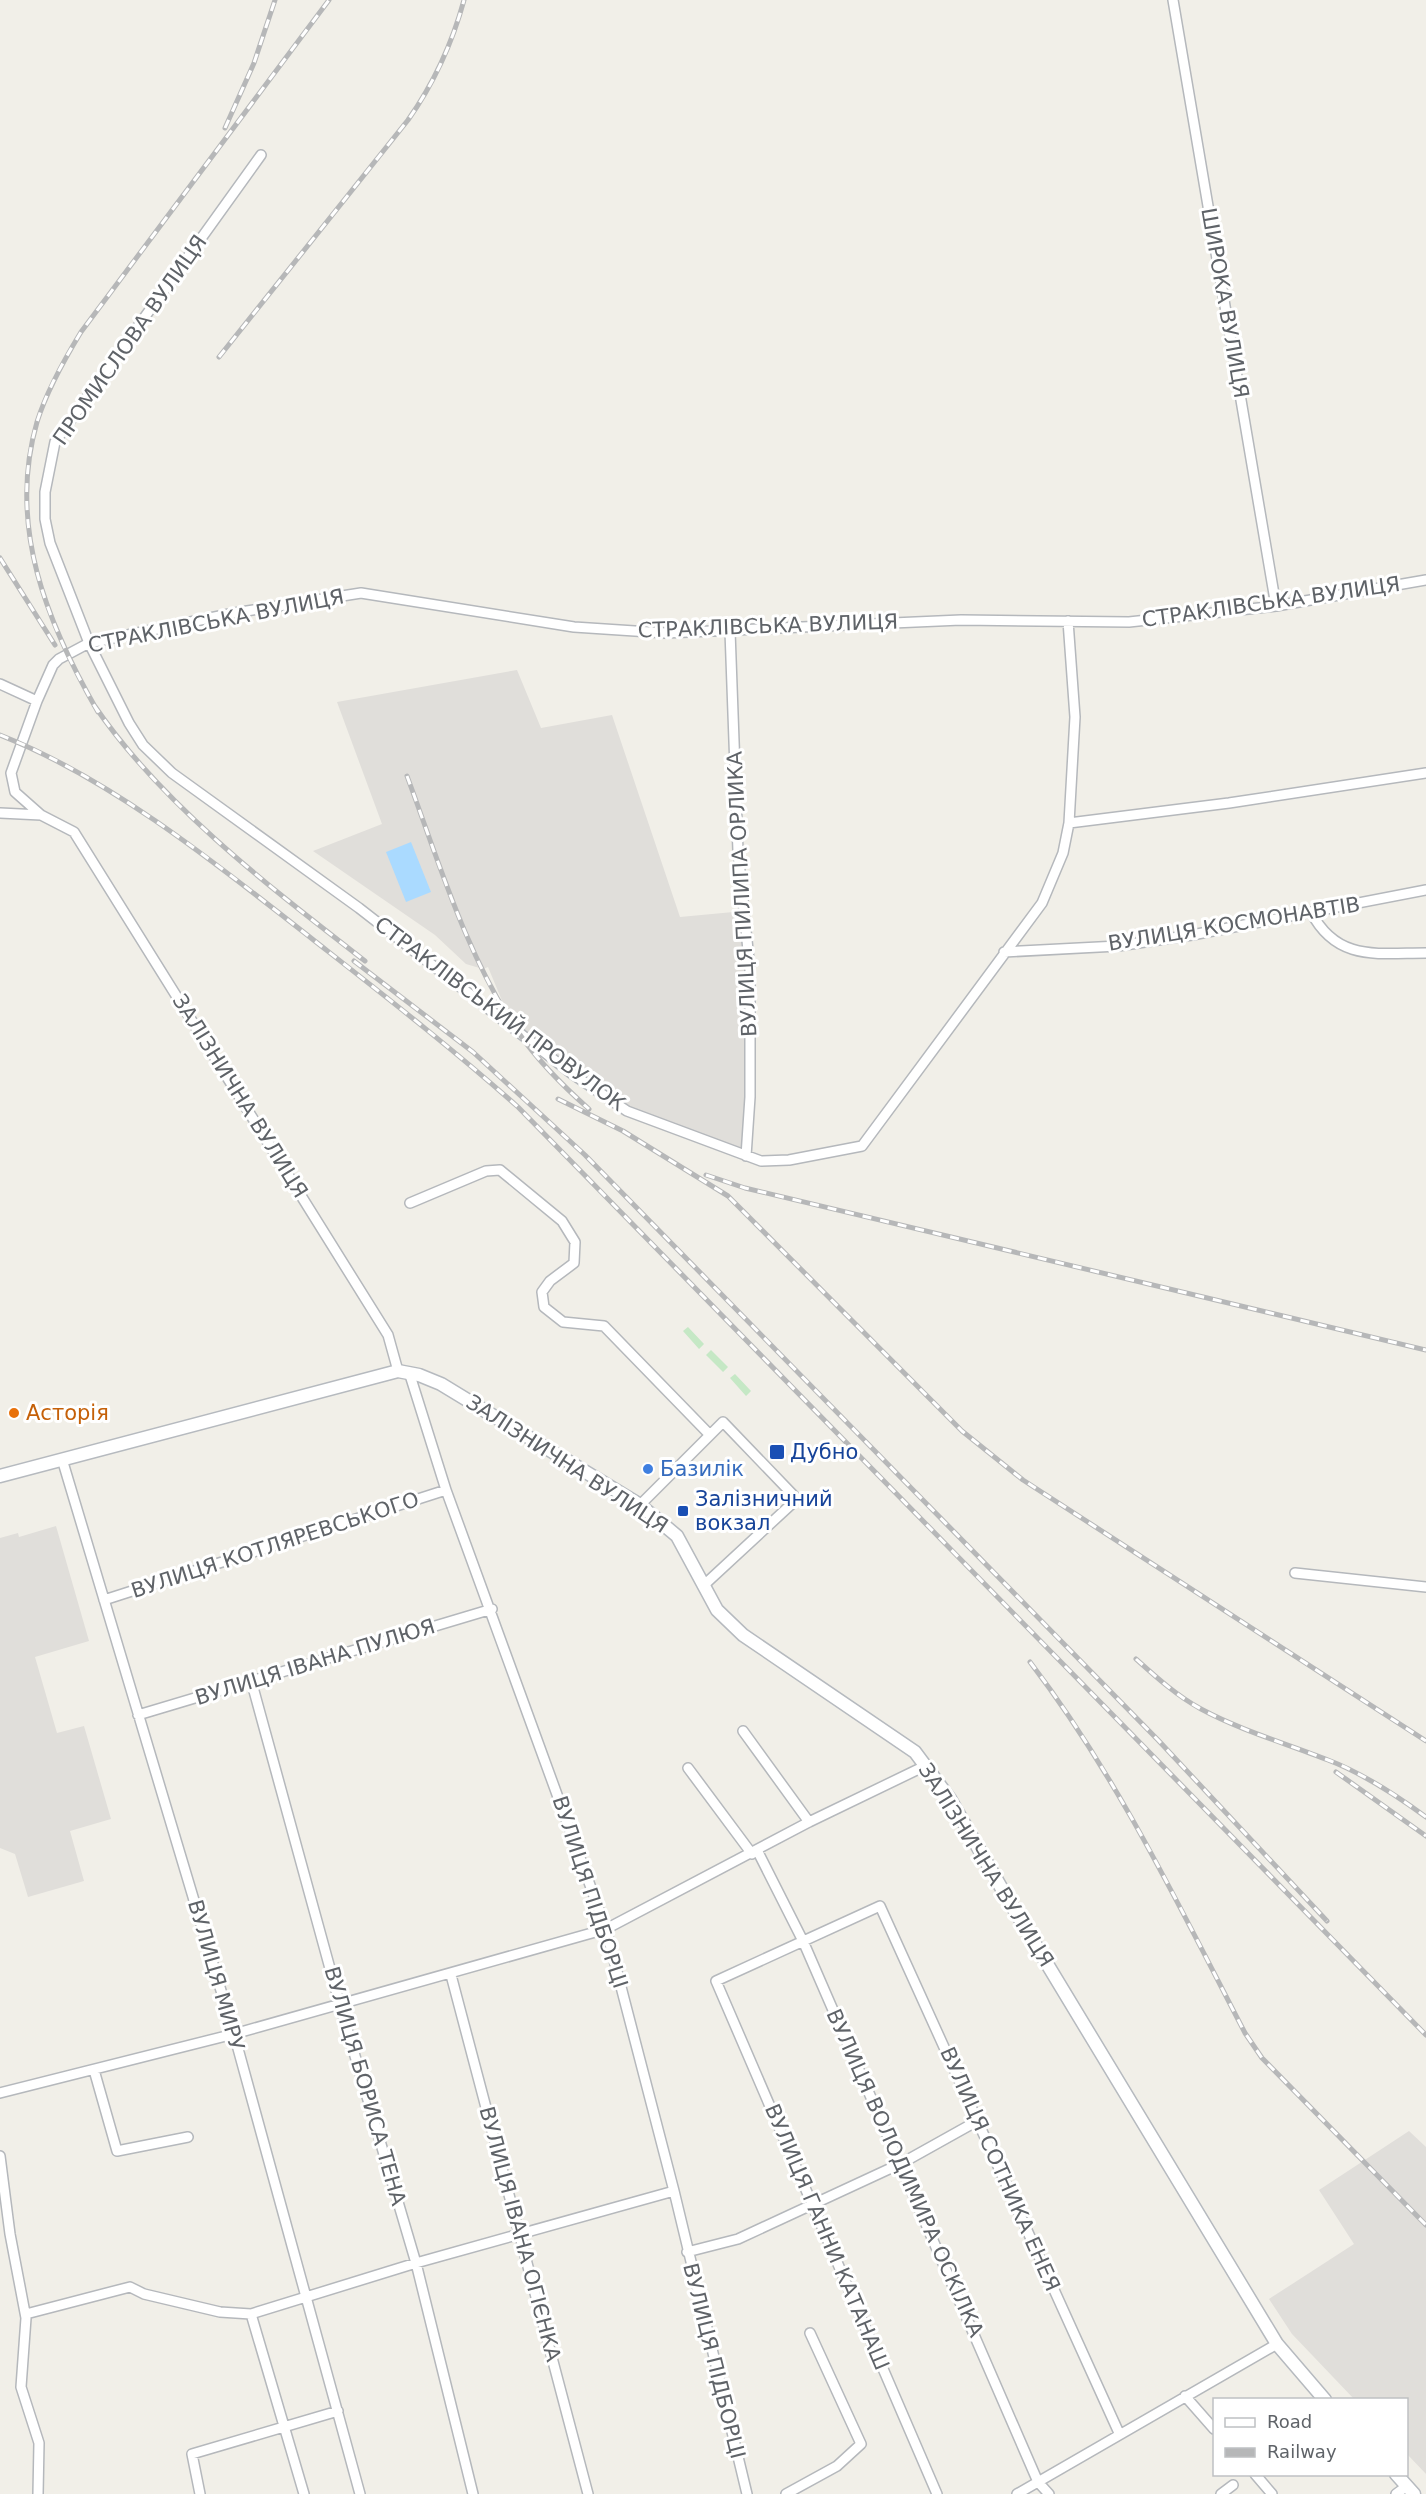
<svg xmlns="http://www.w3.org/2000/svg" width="1426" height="2494" font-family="'DejaVu Sans',sans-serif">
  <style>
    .industrial { fill: #e0deda }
    .green { fill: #c5e8c5 }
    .water { fill: #aadaff }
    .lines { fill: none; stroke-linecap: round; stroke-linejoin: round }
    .minor-casing { stroke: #b5b8bc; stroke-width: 12 }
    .secondary-casing { stroke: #b6babf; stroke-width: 15 }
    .minor { stroke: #fff; stroke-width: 9 }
    .secondary { stroke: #fff; stroke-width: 12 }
    .rail-casing { stroke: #b6b7b8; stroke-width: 5 }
    .rail { stroke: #fff; stroke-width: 3; stroke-dasharray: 9; stroke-linecap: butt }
    .food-dot { fill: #e8710a; stroke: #fff; stroke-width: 2 }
    .transit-dot { fill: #1a4fb4; stroke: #fff; stroke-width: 2 }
    .shop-dot { fill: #3f7fe0; stroke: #fff; stroke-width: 2 }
    .labels { text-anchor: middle; stroke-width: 6; stroke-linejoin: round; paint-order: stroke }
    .street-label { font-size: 21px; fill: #5f6368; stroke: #fff }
    .food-label { font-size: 21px; fill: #c56008; stroke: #fff; text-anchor: start }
    .transit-label { font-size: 21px; fill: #164399; stroke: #fff; text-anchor: start }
    .shop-label { font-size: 21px; fill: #366cbe; stroke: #fff; text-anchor: start }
  </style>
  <rect width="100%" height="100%" fill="#f1efe8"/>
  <path class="industrial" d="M517 670 541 728 612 715 680 917 744 911 750 970 746 1156 627 1111 513 1027 488 967 483 969 466 964 435 935 313 851 382 824 337 702Z
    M56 1526 89 1641 35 1657 57 1733 84 1726 111 1819 70 1831 84 1881 28 1897 15 1854 0 1848V1538L18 1533 19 1537Z
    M1409 2131 1426 2147V2474L1407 2454 1406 2400 1354 2399 1292 2334 1269 2299 1354 2244 1319 2190Z"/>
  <path class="green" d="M688 1327 704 1344 699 1349 683 1331Z
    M711 1350 728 1367 723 1372 706 1355Z
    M735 1374 751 1391 746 1396 730 1378Z"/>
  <path class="water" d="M411 842 431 892 406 902 386 852Z"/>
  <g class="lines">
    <defs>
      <path id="minor" d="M1173 0 1276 606
        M261 155 55 442 45 492V519L50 543 89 643 129 723 143 745 172 773 359 908 571 1073 627 1111 761 1161 789 1160 862 1146 1042 903 1063 853 1069 823 1075 717 1068 621
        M730 631 738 851 750 970V1097L746 1156
        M0 684 37 701
        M0 813 41 815 74 832 388 1335 398 1371
        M41 815 15 792 11 773 37 701 53 665 59 659 89 643 234 613 361 593 574 627 665 633 961 620 1129 622 1276 606 1426 580
        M1069 823 1229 803 1426 773
        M1311 912C1337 962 1378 953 1426 953
        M1004 952 1118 946 1192 935 1426 890
        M410 1203 486 1171 500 1170 562 1221 575 1242 574 1263 550 1281 542 1292 544 1307 563 1322 604 1326 710 1435
        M409 1372 446 1490 606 1929 674 2191 747 2494
        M62 1459 234 2034 360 2494
        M640 1505 723 1422 797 1499 703 1586
        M1295 1573 1426 1587
        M104 1600 446 1490
        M251 1680 340 2005 416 2263 473 2494
        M138 1715 492 1609
        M743 1731 809 1822
        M688 1768 752 1854
        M758 1852 803 1941 1038 2482 1049 2494
        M451 1975 588 2494
        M94 2070 117 2151 188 2137
        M0 2093 234 2034 606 1929 809 1822 927 1765
        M0 2156 10 2234 26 2318 21 2387 39 2443 38 2494
        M687 2252 738 2239 902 2163 979 2120
        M26 2314 130 2287 144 2294 220 2312 251 2314 416 2263 674 2191
        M251 2314 304 2494
        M1185 2396 1214 2429
        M1255 2474 1272 2494
        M200 2494 192 2454 338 2411
        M786 2494 837 2466 861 2444 810 2333
        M937 2494 716 1981 880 1906 1119 2433
        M1017 2494 1277 2344
        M1221 2494 1233 2485
        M1396 2494 1407 2486"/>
      <path id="secondary" d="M0 1476 398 1371 419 1375 441 1384 640 1505 677 1536 717 1610 743 1635 915 1752 950 1799 1006 1896 1277 2344 1325 2400
        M1396 2474 1414 2494"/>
    </defs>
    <use href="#minor" class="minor-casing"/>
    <use href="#secondary" class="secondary-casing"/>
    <use href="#minor" class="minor"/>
    <use href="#secondary" class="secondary"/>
    <defs>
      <path id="rail" d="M225 128 254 63 275 0
        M219 357 408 120C434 83 452 44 464 0
        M0 558 55 645
        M94 705C161 804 271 888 365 961
        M98 712C47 623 7 526 37 422 47 390 64 360 81 332L329 0
        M0 735C110 778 218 865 311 938 381 993 452 1048 518 1107L1426 2035
        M407 776C439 862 466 955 518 1032 538 1061 563 1086 589 1109
        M354 961 473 1052 585 1155 1158 1740 1327 1921
        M558 1099 623 1131 728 1196 962 1431 1023 1480 1426 1741
        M706 1175 745 1188 1426 1350
        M1136 1659C1156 1677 1177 1696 1201 1709 1242 1731 1285 1743 1328 1760 1362 1773 1396 1795 1426 1817
        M1030 1662C1117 1776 1179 1906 1245 2033L1262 2058 1426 2225
        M1336 1772 1426 1836"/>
    </defs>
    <use href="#rail" class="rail-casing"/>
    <use href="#rail" class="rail"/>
  </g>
  <circle class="food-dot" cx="14" cy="1413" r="6"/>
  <g class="transit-dot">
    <rect x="769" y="1444" width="16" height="16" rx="3"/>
    <rect x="677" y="1505" width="12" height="12" rx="3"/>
  </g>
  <circle class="shop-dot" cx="648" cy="1469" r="6"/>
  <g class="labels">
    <g class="street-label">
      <text transform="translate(1225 303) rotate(80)" y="7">ШИРОКА ВУЛИЦЯ</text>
      <text transform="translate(130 340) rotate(-55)" y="7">ПРОМИСЛОВА ВУЛИЦЯ</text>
      <text transform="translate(1271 602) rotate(-8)" y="7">СТРАКЛІВСЬКА ВУЛИЦЯ</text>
      <text transform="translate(216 621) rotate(-11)" y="7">СТРАКЛІВСЬКА ВУЛИЦЯ</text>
      <text transform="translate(768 626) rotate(-2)" y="7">СТРАКЛІВСЬКА ВУЛИЦЯ</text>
      <text transform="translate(742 894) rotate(-93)" y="7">ВУЛИЦЯ ПИЛИПА ОРЛИКА</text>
      <text transform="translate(1234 924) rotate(-9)" y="7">ВУЛИЦЯ КОСМОНАВТІВ</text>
      <text transform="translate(500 1014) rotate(37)" y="7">СТРАКЛІВСЬКИЙ ПРОВУЛОК</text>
      <text transform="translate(240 1096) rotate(58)" y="7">ЗАЛІЗНИЧНА ВУЛИЦЯ</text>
      <text transform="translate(567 1464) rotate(33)" y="7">ЗАЛІЗНИЧНА ВУЛИЦЯ</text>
      <text transform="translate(275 1545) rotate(-18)" y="7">ВУЛИЦЯ КОТЛЯРЕВСЬКОГО</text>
      <text transform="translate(315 1662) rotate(-17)" y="7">ВУЛИЦЯ ІВАНА ПУЛЮЯ</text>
      <text transform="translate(986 1865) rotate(58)" y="7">ЗАЛІЗНИЧНА ВУЛИЦЯ</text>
      <text transform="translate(590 1892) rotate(72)" y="7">ВУЛИЦЯ ПІДБОРЦІ</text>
      <text transform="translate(216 1975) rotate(74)" y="7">ВУЛИЦЯ МИРУ</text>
      <text transform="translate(365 2086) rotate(74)" y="7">ВУЛИЦЯ БОРИСА ТЕНА</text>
      <text transform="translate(1000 2169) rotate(66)" y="7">ВУЛИЦЯ СОТНИКА ЕНЕЯ</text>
      <text transform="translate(905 2173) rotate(66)" y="7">ВУЛИЦЯ ВОЛОДИМИРА ОСКІЛКА</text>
      <text transform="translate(520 2234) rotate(75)" y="7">ВУЛИЦЯ ІВАНА ОГІЄНКА</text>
      <text transform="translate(827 2237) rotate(67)" y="7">ВУЛИЦЯ ГАННИ КАТАНАШ</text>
      <text transform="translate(714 2361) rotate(76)" y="7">ВУЛИЦЯ ПІДБОРЦІ</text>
    </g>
    <g class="food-label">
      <text x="26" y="1420">Асторія</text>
    </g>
    <g class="transit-label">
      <text x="790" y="1459">Дубно</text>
      <text x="695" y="1506">Залізничний<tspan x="695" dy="24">вокзал</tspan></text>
    </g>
    <g class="shop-label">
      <text x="660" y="1476">Базилік</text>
    </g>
  </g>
  <rect x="1213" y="2398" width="195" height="78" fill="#ffffff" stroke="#bfc1c3" stroke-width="1.5"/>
  <rect x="1225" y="2418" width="30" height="9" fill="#ffffff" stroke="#bfc1c3" stroke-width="1.5"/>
  <text x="1267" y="2428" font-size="18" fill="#5f6368">Road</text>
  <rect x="1225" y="2448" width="30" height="9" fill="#b6b7b8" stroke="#bfc1c3" stroke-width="1.5"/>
  <text x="1267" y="2458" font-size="18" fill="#5f6368">Railway</text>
</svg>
